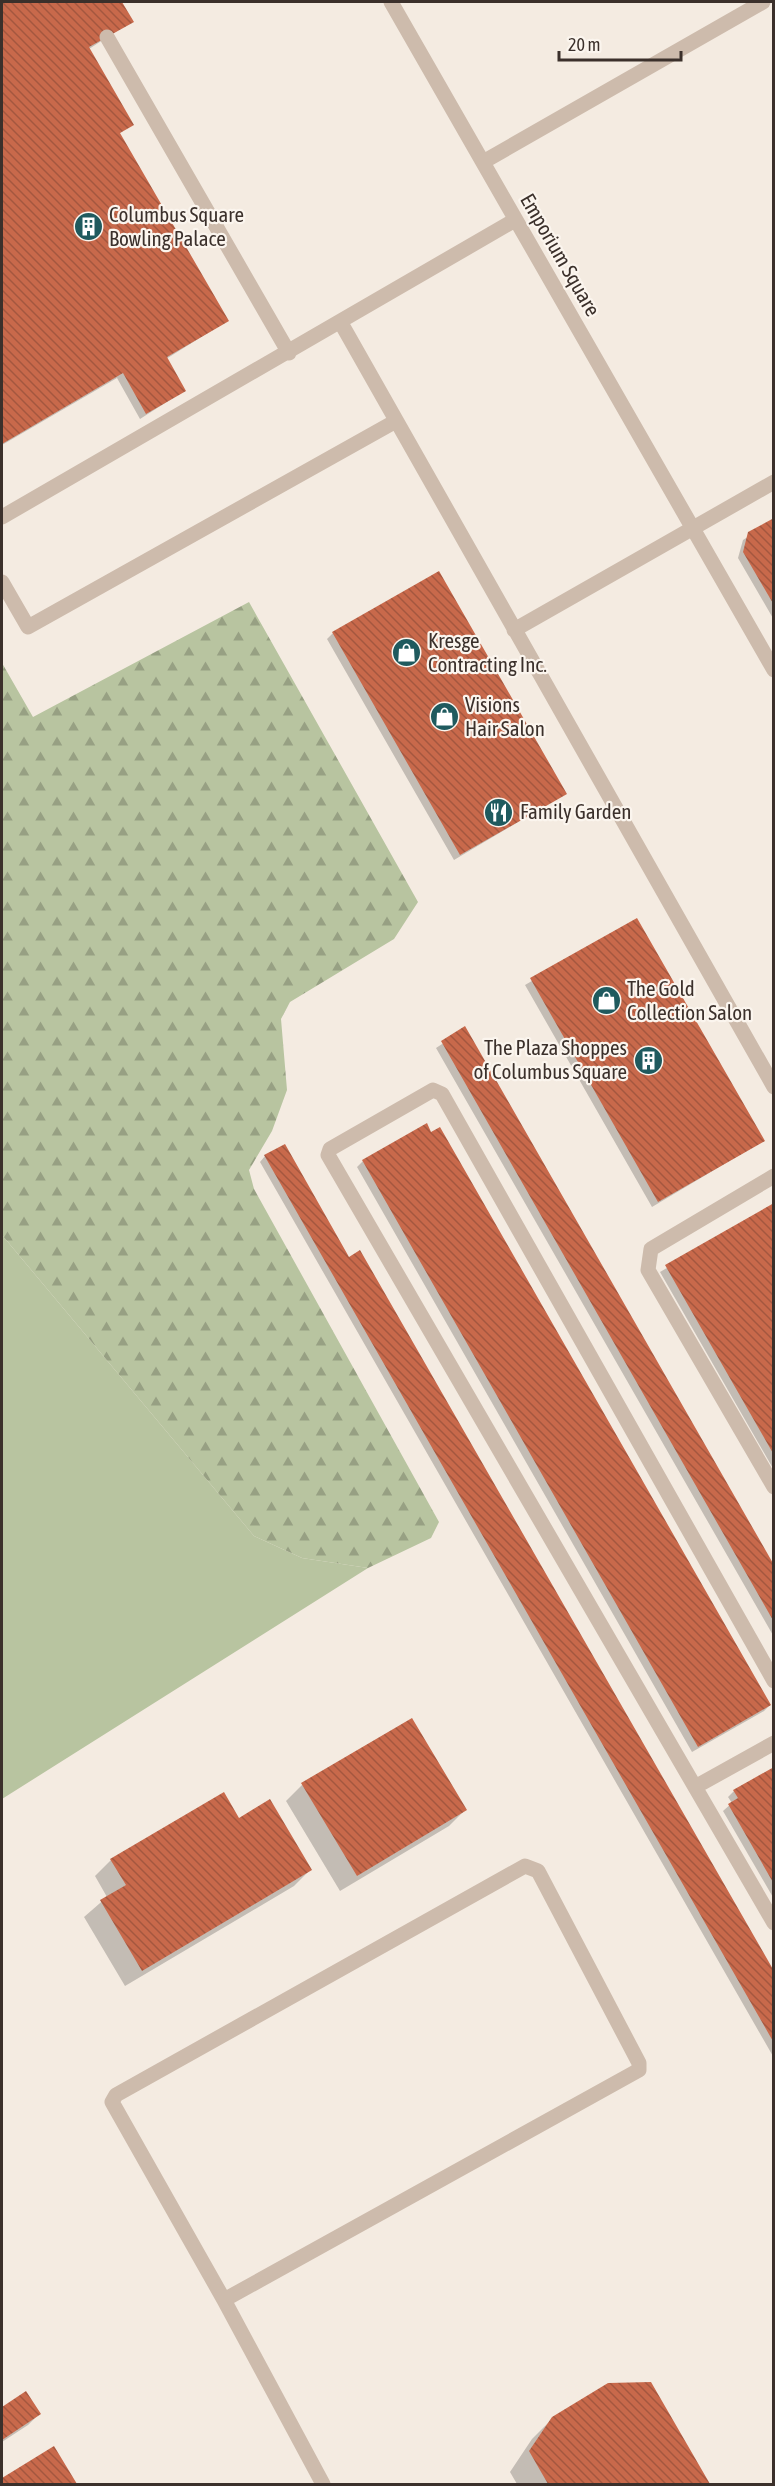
<svg xmlns="http://www.w3.org/2000/svg" width="775" height="2486" font-family="'Asap Condensed',sans-serif">
  <style>
    .green { fill: #b8c4a0 }
    .forest { fill: url(#forest-firs) }
    .shadow { fill: #0003 }
    .building { fill: url(#building-back-hatch) }
    .lines { fill: none; stroke-linecap: round; stroke-linejoin: round }
    .lane { stroke: #cdbbac; stroke-width: 15 }
    .labels { text-anchor: middle; stroke-width: 4.5; stroke-linejoin: round; paint-order: stroke }
    .poi-label { font-size: 21px; fill: #3b302b; stroke: #fbf5ee; text-anchor: start }
    .street-label { font-size: 21px; fill: #3b302b; stroke: #fbf5ee }
  </style>
  <defs>
    <pattern id="forest-firs" width="22" height="20" patternUnits="userSpaceOnUse" patternTransform="scale(1.5)"><rect width="22" height="20" fill="#b8c4a0"/><path d="M5 1l3.5 6h-7zM16 11l3.5 6h-7z" fill="#97a083"/></pattern>
    <pattern id="building-back-hatch" width="6" height="6" patternUnits="userSpaceOnUse" patternTransform="scale(1.5)"><rect width="6" height="6" fill="#c8694b"/><path d="M-1 5l2 2M0 0l6 6M5-1l2 2" fill="none" stroke="#a4573f"/></pattern>
  </defs>
  <rect width="100%" height="100%" fill="#f4ebe1"/>
  <path class="green" d="M2 1235 254 1536 302 1558 368 1568 2 1799Z"/>
  <path class="forest" d="M249 602 418 902 394 939 290 1002 281 1019 287 1090 272 1131 249 1170 254 1189 439 1522 431 1538 368 1568 302 1558 254 1536 2 1235V663L33 717Z"/>
  <path class="shadow" d="M2 2H120L132 21 89 49 132 124 119 134 227 321 166 359 184 391 140 419 117 378 2 445Z
    M774 520V620L738 558 743 540Z
    M333 633 565 794 454 860 327 639Z
    M636 920 763 1141 652 1207 525 985Z
    M465 1029 774 1568V1637L436 1048Z
    M265 1156 349 1259 774 1974V2058L260 1162Z
    M363 1161 770 1705 764 1711 692 1752 357 1167Z
    M774 1205V1470L660 1272Z
    M774 1768V1899L723 1811 732 1803 728 1797 734 1791Z
    M302 1785 465 1810 449 1826 340 1891 286 1801Z
    M239 1820 310 1870 294 1886 125 1986 84 1917 107 1897 95 1876 111 1860Z
    M650 2383 708 2484H517L510 2472 532 2439 553 2418Z
    M26 2393 40 2413 28 2425 2 2442V2409Z
    M53 2448 75 2484H2V2480Z"/>
  <path class="building" d="M2 2H122L134 22 89 47 134 125 120 133 229 321 167 357 186 391 146 414 123 373 2 444Z
    M774 518V605L743 552 748 532Z
    M439 571 567 794 460 855 332 632Z
    M637 918 765 1141 658 1202 530 978Z
    M465 1026 774 1565V1622L441 1041Z
    M427 1123 431 1132 440 1127 771 1705 698 1747 362 1160Z
    M285 1144 349 1257 360 1250 774 1971V2043L264 1155Z
    M774 1203V1455L665 1265Z
    M412 1718 467 1810 357 1876 301 1783Z
    M774 1767V1884L728 1804 738 1798 733 1790Z
    M224 1792 239 1818 270 1799 312 1870 142 1971 100 1900 126 1885 110 1859Z
    M651 2382 710 2484H548L529 2451 552 2417 608 2383Z
    M26 2391 41 2414 2 2440V2407Z
    M54 2446 77 2484H2V2478Z"/>
  <g class="lines">
    <path class="lane" d="M391 2 774 670
      M107 37 289 353
      M483 162 763 2
      M341 323 774 1087
      M2 517 515 220
      M2 582 28 627 396 421
      M514 630 774 482
      M774 1176 651 1249 648 1270 774 1487
      M774 1681 442 1094 433 1090 330 1149 328 1155 774 1923
      M695 1787 774 1743
      M224 2300 639 2070V2063L538 1871 525 1866 116 2095 112 2102 224 2300 323 2484"/>
  </g>
  <defs>
    <symbol id="building-disc" viewBox="-11 -11 22 22"><circle r="9.5" fill="#1f5a5e" stroke="#fbf5ee"/><path d="M-4-6H4V6H1V3H-1V6H-4ZM-2.5-4.3h1.7v1.8h-1.7ZM.8-4.3h1.7v1.8H.8ZM-2.5-1h1.7V.8h-1.7ZM.8-1h1.7V.8H.8Z" fill="#fff"/></symbol>
    <symbol id="shop-disc" viewBox="-11 -11 22 22"><circle r="9.5" fill="#1f5a5e" stroke="#fbf5ee"/><path d="M-5-2.5h2.3a2.7 3.5 0 0 1 5.4 0H5L5.5 6h-11ZM-1.5-2.5h3a1.5 2.3 0 0 0-3 0Z" fill="#fff"/></symbol>
    <symbol id="restaurant-disc" viewBox="-11 -11 22 22"><circle r="9.5" fill="#1f5a5e" stroke="#fbf5ee"/><path d="M-5-6h1v4h1v-4h1v4h1v-4h1v5L-1.5 .5V6h-2V.5L-5-1ZM5-6V6H3V1.5H1.5Q1.5-4 5-6Z" fill="#fff"/></symbol>
  </defs>
  <g fill-rule="evenodd">
    <use href="#building-disc" x="72" y="210" width="33" height="33"/>
    <use href="#shop-disc" x="390" y="636" width="33" height="33"/>
    <use href="#shop-disc" x="428" y="700" width="33" height="33"/>
    <use href="#restaurant-disc" x="482" y="796" width="33" height="33"/>
    <use href="#shop-disc" x="590" y="984" width="33" height="33"/>
    <use href="#building-disc" x="632" y="1044" width="33" height="33"/>
  </g>
  <g class="labels">
    <g class="poi-label">
      <text x="109" y="222">Columbus Square<tspan x="109" dy="24">Bowling Palace</tspan></text>
      <text x="428" y="648">Kresge<tspan x="428" dy="24">Contracting Inc.</tspan></text>
      <text x="465" y="712">Visions<tspan x="465" dy="24">Hair Salon</tspan></text>
      <text x="520" y="819">Family Garden</text>
      <text x="627" y="996">The Gold<tspan x="627" dy="24">Collection Salon</tspan></text>
      <text x="627" y="1055" text-anchor="end">The Plaza Shoppes<tspan x="627" dy="24">of Columbus Square</tspan></text>
    </g>
    <g class="street-label">
      <text transform="translate(560 255) rotate(60)" y="7">Emporium Square</text>
    </g>
  </g>
  <rect width="775" height="2486" fill="none" stroke="#3b302b" stroke-width="6"/>
  <path d="M559 51v9h122v-9" fill="none" stroke="#3b302b" stroke-width="3"/>
  <text x="568" y="51" font-size="18" fill="#3b302b" stroke="#fbf5ee" stroke-width="4.5" paint-order="stroke">20 m</text>
</svg>
